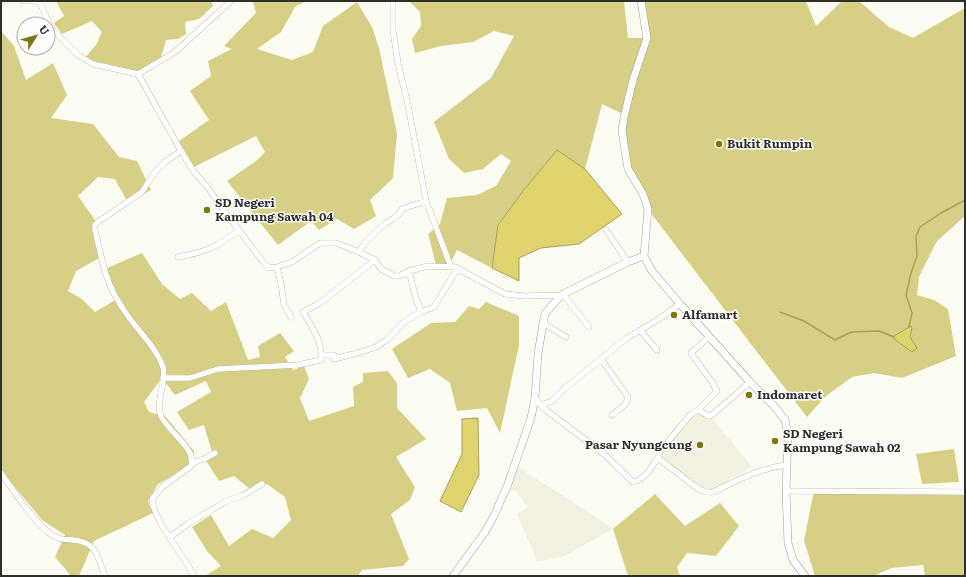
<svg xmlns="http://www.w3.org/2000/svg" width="966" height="577" font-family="Literata,serif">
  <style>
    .built { fill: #f2f0de }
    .green { fill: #d8cf86 }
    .water { fill: #dfd36d; stroke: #aaa259 }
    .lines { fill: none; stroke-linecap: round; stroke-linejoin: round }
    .stream { stroke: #aaa259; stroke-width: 1.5 }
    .minor-casing { stroke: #a09f95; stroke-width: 6 }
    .major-casing { stroke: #a09f95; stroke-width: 8 }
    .minor { stroke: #fff; stroke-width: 5.5 }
    .major { stroke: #fff; stroke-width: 7 }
    .poi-dot { fill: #7f7517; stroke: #fff; stroke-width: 1.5 }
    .labels { text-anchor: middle; stroke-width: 3; stroke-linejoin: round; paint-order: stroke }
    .poi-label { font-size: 12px; font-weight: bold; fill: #2e2e2a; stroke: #fff; text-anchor: start }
  </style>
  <rect width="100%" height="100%" fill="#fdfcf2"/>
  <path class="built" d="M696 413 713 419 752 467 715 489 706 490 658 456 674 435Z
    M518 467 594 516 613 529 562 557 537 561 517 514 528 507 517 492 508 488Z"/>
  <path class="green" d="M56 1H211L213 6 199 19 185 22 186 34 178 39 166 40 160 61 139 73 96 66 84 59 96 45 102 32 92 21 62 34 54 23 64 16Z
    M255 1H306L295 7 281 32 257 49 292 60 313 52 323 26 357 2 372 27 379 48 397 134 393 178 370 200 376 216 354 229 337 219 319 230 311 221 278 245 227 181 256 161 265 152 256 136 194 167 179 141 209 120 190 91 211 76 208 61 232 49 224 46 256 13 253 2Z
    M409 1H624L628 38H647L643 1H806L816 26 842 1H859L889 27 913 38 965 8V216L937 241 919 277 917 295 934 300 948 309 956 356 902 378 874 373 852 377 826 396 807 417 653 216 634 181 623 152 621 113 602 104 585 169 557 150 523 191 498 225 492 268 457 250 449 266 436 265 428 234 440 224 447 198 477 195 496 186 511 161 501 154 483 169 464 173 449 159 434 122 491 78 514 36 494 31 473 42 441 46 415 53 412 39 421 26 420 12Z
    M1 31 14 46 26 80 53 63 67 95 51 118 93 124 119 157 137 161 151 190 128 203 115 179 98 177 78 196 95 220 101 257 76 271 68 291 82 299 95 312 117 299 105 269 142 253 162 284 180 299 192 293 211 311 226 302 248 360 260 357 258 346 280 333 294 351 285 357 293 370 304 366 309 379 300 398 309 421 354 406 353 387 363 382V373L388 371 397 383V408L426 439 396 457 415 487 410 500 391 514 409 559 403 566 362 570 358 576H205L221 566 207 551 192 527 211 515 229 546 252 529 273 538 291 520 285 497 267 484 250 489 234 476 219 481 205 459 212 452 204 425 189 430 177 412 211 392 206 381 175 395 162 378 144 402 149 412 165 416 194 451 191 466 158 484 148 501 153 513 94 541 79 576H71L55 557 65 535 42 520 1 470Z
    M486 302 519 316V345L500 433 487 408 457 411 450 383 430 369 408 378 392 349 431 323 455 322 469 306 479 309Z
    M954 449 959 482 922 484 916 454Z
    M814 491 965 492V576H925L923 565 892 568 873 576H815L804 541Z
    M655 494 685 526 720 503 739 526 716 556 687 553 677 567 680 576H628L613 529Z"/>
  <path class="water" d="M557 150 585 169 622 214 579 244 541 248 519 258V281L492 268 498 225 523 191Z
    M911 326 912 328 910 337 917 348 912 352 894 339V336Z
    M478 418 479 475 461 512 440 501 462 454V419Z"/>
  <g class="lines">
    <path class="stream" d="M780 312 804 321 835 340 851 332 879 331 894 337
      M909 327 912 313 906 295 911 273 917 256 916 236 920 227 941 213 965 200"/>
    <defs>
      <path id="minor" d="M23 1H36L40 3 52 29 78 55 93 64 138 74 181 151 194 172 209 189 224 211 268 268 277 267 292 262 320 243H336L359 252 375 260 381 269 394 276H399L409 271 428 266 455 267 505 294 525 296 561 295
        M393 1V31L398 63 408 105 426 201 451 267
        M138 74 175 52 231 1
        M181 151 165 162 154 173 142 192 98 222 95 225V230C99 246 102 264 108 280 111 289 117 299 122 307 134 328 155 344 163 367 167 381 155 402 161 416 168 432 197 448 191 466L162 487 152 499C154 522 183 554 194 576
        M606 230 628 262
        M359 252C365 241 376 231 385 224 392 219 399 217 402 209L426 201
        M178 257C206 252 217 247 239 230
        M277 267 281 283 284 305 291 317
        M409 271 415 295 421 312
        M563 294 589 327
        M543 323 566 337
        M640 330 657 350
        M321 355H334V359L358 353 376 347 388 339 405 321 421 312 434 307 457 269
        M601 359 628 397C628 405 618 410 612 415
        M163 378H190L218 369 297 365 321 360C323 342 312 327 303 312L320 303 375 260
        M535 398 542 407 604 454 633 482C646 478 649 471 656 460L658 458 660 451 691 414 698 410 709 416 713 414 750 382
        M542 407 546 403 552 401 564 389 627 338 659 319 680 304
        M698 410 717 391 712 382 691 353 709 337
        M658 458 697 488C703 491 707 493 713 492 738 480 759 468 787 465
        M192 463 204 459 215 453
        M1 473C13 490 35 524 52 535 58 539 66 540 73 540 97 542 97 556 105 576
        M786 491 965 492
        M170 537 189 523 229 500 242 496 262 484"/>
      <path id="major" d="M641 1 647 38 633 80 624 117 622 131 628 169 643 194 648 209 644 256
        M644 256 652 271 680 304 750 382 774 406 785 420 788 435 786 491 788 543 793 560 805 576
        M453 576 485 532 494 516 508 484 531 418 535 398 538 354 543 323 545 314 554 303 563 294 628 262 644 256"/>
    </defs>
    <use href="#minor" class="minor-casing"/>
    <use href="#major" class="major-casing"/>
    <use href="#minor" class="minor"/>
    <use href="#major" class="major"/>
  </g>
  <g class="poi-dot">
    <circle cx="719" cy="144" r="4"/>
    <circle cx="207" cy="210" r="4"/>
    <circle cx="674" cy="315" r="4"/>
    <circle cx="749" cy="395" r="4"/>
    <circle cx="775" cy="441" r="4"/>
    <circle cx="700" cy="445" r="4"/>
  </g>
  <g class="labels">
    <g class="poi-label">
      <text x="727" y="148">Bukit Rumpin</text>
      <text x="215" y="207">SD Negeri<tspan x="215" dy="14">Kampung Sawah 04</tspan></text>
      <text x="682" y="319">Alfamart</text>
      <text x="757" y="399">Indomaret</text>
      <text x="783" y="438">SD Negeri<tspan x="783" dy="14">Kampung Sawah 02</tspan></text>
      <text x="692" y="449" text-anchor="end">Pasar Nyungcung</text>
    </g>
  </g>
  <rect width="966" height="577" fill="none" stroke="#2e2e2a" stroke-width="4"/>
  <g transform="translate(36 36) rotate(53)"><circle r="19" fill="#ffffff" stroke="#ababaa"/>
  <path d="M0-3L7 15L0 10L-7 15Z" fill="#7f7517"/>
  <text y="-6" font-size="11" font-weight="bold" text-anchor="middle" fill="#2e2e2a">U</text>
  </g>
</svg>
